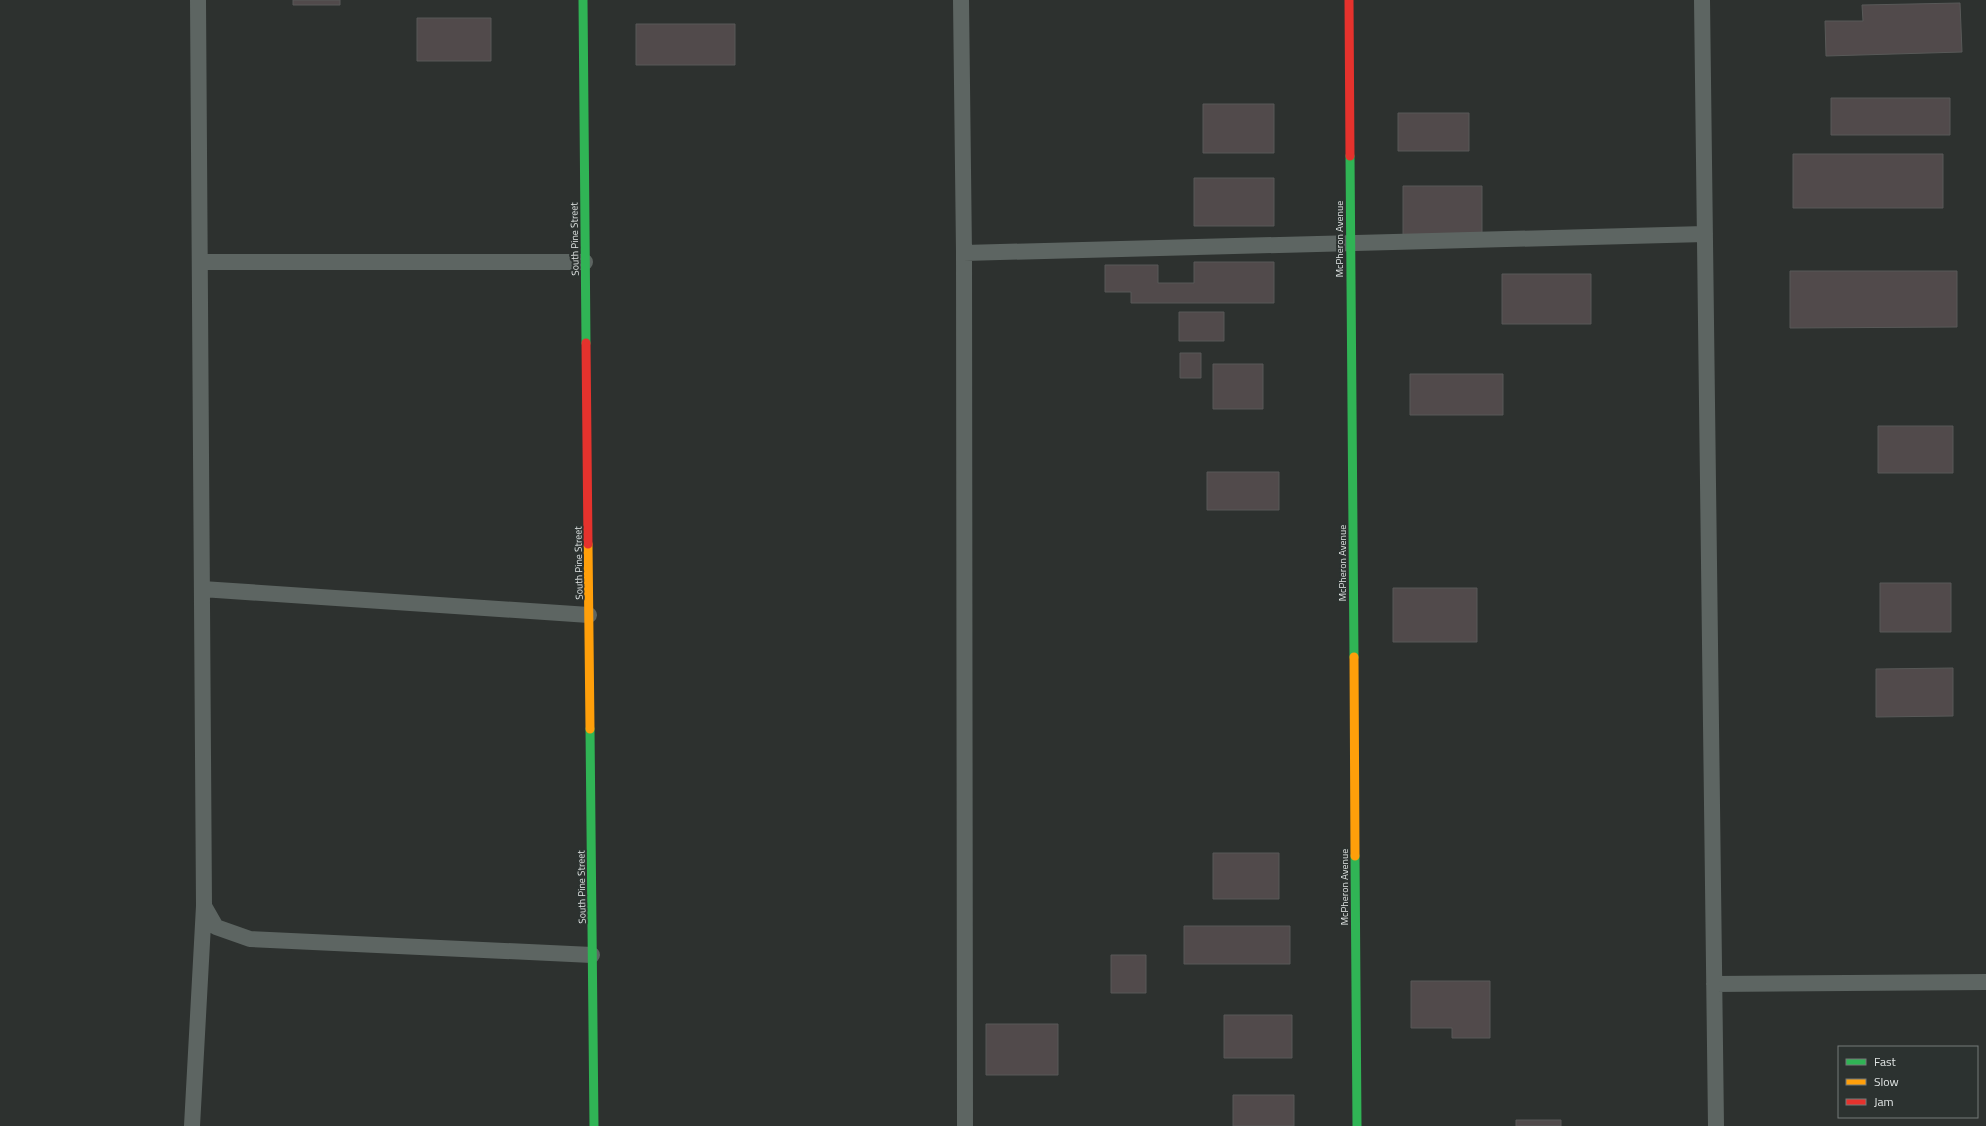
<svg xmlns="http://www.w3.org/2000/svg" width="1986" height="1126" font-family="'Titillium Web',sans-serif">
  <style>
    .building { fill: #514a4b; stroke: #585958 }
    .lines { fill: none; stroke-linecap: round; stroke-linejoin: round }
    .lane { stroke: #5d6562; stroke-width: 16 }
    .fast { stroke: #30b455; stroke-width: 9 }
    .slow { stroke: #ff9f0a; stroke-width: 9 }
    .jam { stroke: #e5322d; stroke-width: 9 }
    .labels { text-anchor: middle; stroke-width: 4; stroke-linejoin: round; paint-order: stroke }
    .street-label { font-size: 10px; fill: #e2e6e5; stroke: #2c3230 }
  </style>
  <rect width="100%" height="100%" fill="#2d312f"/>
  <path class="building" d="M293 0H340V5H293Z
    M1960 3 1962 52 1826 56 1825 21H1863L1862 5Z
    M417 18H491V61H417Z
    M636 24H735V65H636Z
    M1831 98H1950V135H1831Z
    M1203 104H1274V153H1203Z
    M1398 113H1469V151H1398Z
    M1793 154H1943V208H1793Z
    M1194 178H1274V226H1194Z
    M1403 186H1482V235H1403Z
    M1194 262H1274V303H1131V292H1105V265H1158V283H1194Z
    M1790 271H1957V327L1790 328Z
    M1502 274H1591V324H1502Z
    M1179 312H1224V341H1179Z
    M1180 353H1201V378H1180Z
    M1213 364H1263V409H1213Z
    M1410 374H1503V415H1410Z
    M1878 426H1953V473H1878Z
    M1207 472H1279V510H1207Z
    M1880 583H1951V632H1880Z
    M1393 588H1477V642H1393Z
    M1953 668V716L1876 717V669Z
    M1213 853H1279V899H1213Z
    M1184 926H1290V964H1184Z
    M1111 955H1146V993H1111Z
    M1411 981H1490V1038H1452V1028H1411Z
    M1224 1015H1292V1058H1224Z
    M986 1024H1058V1075H986Z
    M1233 1095H1294V1126H1233Z
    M1516 1120H1561V1126H1516Z"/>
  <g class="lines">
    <path class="lane" d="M198 0 204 906 216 927 250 939 592 955
      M961 0 964 253 965 1126
      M1702 0 1716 1126
      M964 253 1705 234
      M200 262H585
      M202 589 589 615
      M1714 984 1986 982
      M192 1126 204 906"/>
    <path class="fast" d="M583 0 586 343
      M1350 156 1354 657
      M590 729 594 1126
      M1355 856 1357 1126"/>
    <path class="slow" d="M588 544 590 729
      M1354 657 1355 856"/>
    <path class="jam" d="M1349 0 1350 156
      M586 343 588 544"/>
  </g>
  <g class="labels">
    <g class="street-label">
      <text transform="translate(574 239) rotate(-91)" y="4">South Pine Street</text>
      <text transform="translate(1339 239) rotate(-90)" y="4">McPheron Avenue</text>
      <text transform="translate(578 563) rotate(-91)" y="4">South Pine Street</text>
      <text transform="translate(1342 563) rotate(-90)" y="4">McPheron Avenue</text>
      <text transform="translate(581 887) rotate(-91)" y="4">South Pine Street</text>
      <text transform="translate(1344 887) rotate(-90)" y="4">McPheron Avenue</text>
    </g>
  </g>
  <rect x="1838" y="1046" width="140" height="72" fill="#2c3230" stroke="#757a78"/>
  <rect x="1846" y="1059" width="20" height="6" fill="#30b455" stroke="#757a78"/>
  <text x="1874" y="1066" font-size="12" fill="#e2e6e5">Fast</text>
  <rect x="1846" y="1079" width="20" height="6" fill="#ff9f0a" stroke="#757a78"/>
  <text x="1874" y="1086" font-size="12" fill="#e2e6e5">Slow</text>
  <rect x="1846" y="1099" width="20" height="6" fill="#e5322d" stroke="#757a78"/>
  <text x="1874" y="1106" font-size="12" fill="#e2e6e5">Jam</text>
</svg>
